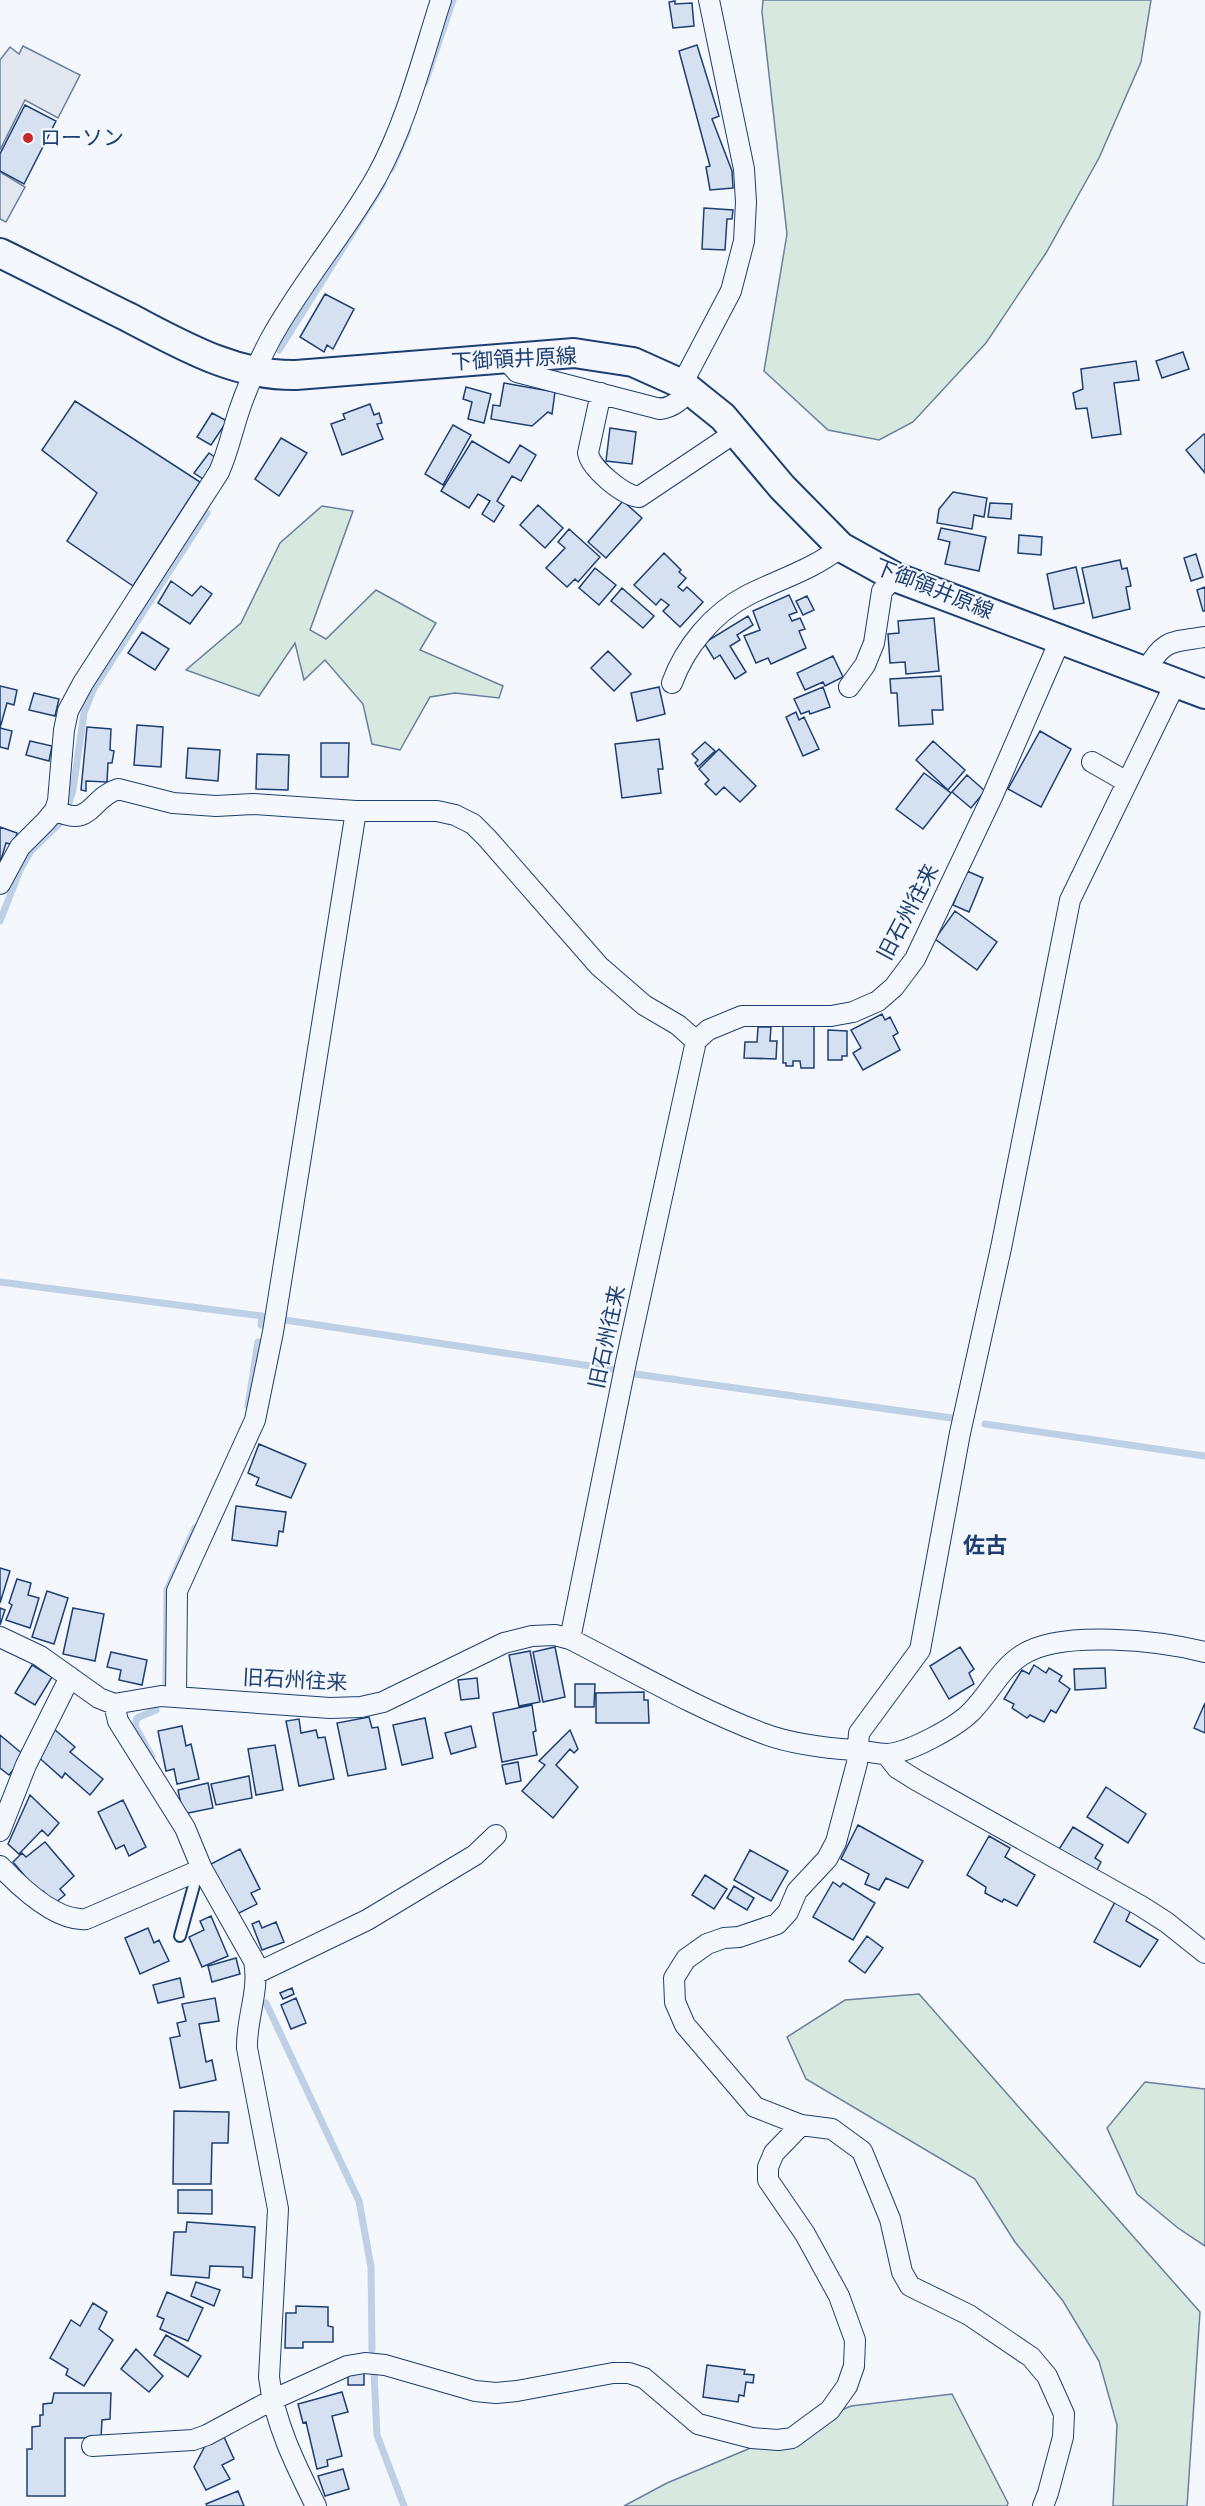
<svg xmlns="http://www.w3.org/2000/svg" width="1205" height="2506" font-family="Signika,'Noto Sans JP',sans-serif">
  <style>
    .green { fill: #d7e8df; stroke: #687fa3; stroke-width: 1.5 }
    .parking { fill: #e3e8f0; stroke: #687fa3; stroke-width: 1.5 }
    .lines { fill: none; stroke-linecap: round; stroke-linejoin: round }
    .stream { stroke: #bed0e5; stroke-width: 7 }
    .building { fill: #d5e0f0; stroke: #1d3f73; stroke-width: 1.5 }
    .service-casing { stroke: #1d3f73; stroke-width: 14 }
    .minor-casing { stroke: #1d3f73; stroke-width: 22 }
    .secondary-casing { stroke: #1d3f73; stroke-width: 32 }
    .service { stroke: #f4f7fb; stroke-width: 10 }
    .minor { stroke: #f4f7fb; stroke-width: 20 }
    .secondary { stroke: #f4f7fb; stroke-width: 28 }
    .poi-dot { fill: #c62828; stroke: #f4f7fb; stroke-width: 2 }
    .labels { text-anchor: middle; stroke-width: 4.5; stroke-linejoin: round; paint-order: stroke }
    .poi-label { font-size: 21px; fill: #1d3f73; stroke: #f4f7fb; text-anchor: start }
    .street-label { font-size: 21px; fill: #1d3f73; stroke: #f4f7fb }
    .neighbourhood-label { font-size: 22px; font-weight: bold; fill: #1d3f73; stroke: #f4f7fb }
  </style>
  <rect width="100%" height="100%" fill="#f4f7fb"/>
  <path class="green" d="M763 0H1151L1141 62 1099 158 1046 253 986 343 913 422 879 440 828 430 764 371 787 234 762 12Z
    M322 506 353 511 310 630 326 639 376 590 436 623 420 650 503 686 499 698 455 693 430 697 400 750 372 744 363 704 325 660 304 680 295 643 259 696 186 670 241 623 280 543Z
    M919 1994 1200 2312 1187 2506H1113L1117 2425 1099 2361 1063 2301 1015 2242 975 2179 806 2079 787 2037 845 2000Z
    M1145 2082 1205 2089V2246L1178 2228 1137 2194 1107 2128Z
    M952 2394 1008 2503 1007 2506H624L667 2483 851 2406Z"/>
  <path class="parking" d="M23 46 80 75 58 118 25 100 0 150V60L10 47 19 54Z
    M0 172 25 187 6 222 0 219Z"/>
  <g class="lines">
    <path class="stream" d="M425 83 453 0
      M391 169 408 130
      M279 350 383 184
      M0 921 20 870 31 851 64 819 73 790 84 713 94 688 207 513
      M0 1282 262 1316 261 1325
      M285 1320 617 1370
      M635 1374 959 1419
      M248 1406 258 1342
      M985 1424 1205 1456
      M166 1688 167 1590 195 1528
      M152 1757 135 1726 137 1718 156 1710
      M266 2003 359 2201 371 2267 372 2350
      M374 2372 377 2435 404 2506"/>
  </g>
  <path class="building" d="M675 1V4L692 3 694 26 673 28 669 2Z
    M697 45 719 116 712 119 732 171 733 188 710 190 706 167 710 166 679 51Z
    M25 105 56 121 24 184 0 171V154Z
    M704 208 733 210 732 219H727L725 250 702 249Z
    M325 294 354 309 333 349 327 345 324 352 300 337Z
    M1183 352 1189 369 1162 378 1156 361Z
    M1136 361 1139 380 1114 383 1121 434 1092 438 1087 408 1076 409 1073 393 1083 389 1081 369Z
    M504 383 555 392 552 414 548 412 532 426 491 419 493 405 500 406Z
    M466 387 491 394 484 423 468 419 472 402 463 399Z
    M75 401 200 482 133 586 67 541 97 493 42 450Z
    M370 404 374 415 379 413 382 423 377 424 383 439 342 455 331 424 345 419 343 414Z
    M212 413 227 421 211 445 197 437Z
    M453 425 471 435 443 485 425 474Z
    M610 428 636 432 632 464 606 461Z
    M1204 434 1205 435V473L1186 450Z
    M281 438 307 453 279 496 255 479Z
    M472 441 509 463 520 445 536 455 521 481 512 476 497 501 504 506 494 522 482 514 490 501 478 494 469 508 441 491Z
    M209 453 216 458 203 479 194 473Z
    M953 492 987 498 984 517 974 515 972 529 937 523 939 509Z
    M623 501 642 518 606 558 588 542Z
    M990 503 1012 504 1011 519 988 517Z
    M538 505 563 528 545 548 520 525Z
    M941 528 986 537 979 571 945 564 950 542 938 539Z
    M569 529 600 557 578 582 575 579 567 587 546 568 565 548 558 542Z
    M1019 535 1042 537 1041 555 1018 553Z
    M664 553 681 570 679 572 686 578 678 587 683 591 687 587 703 602 680 627 663 611 669 605 661 599 656 605 634 585Z
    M1196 554 1203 577 1191 581 1184 558Z
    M1120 560 1122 569 1127 568 1131 586 1126 587 1130 609 1093 618 1082 568Z
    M1076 567 1084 603 1054 609 1047 574Z
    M595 568 616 585 599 605 579 588Z
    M171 581 192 596 201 586 212 594 190 624 158 603Z
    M1205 587V611H1203L1197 590Z
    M622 588 654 616 643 628 611 601Z
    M789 595 797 612 789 615 792 621 800 618 805 629 799 631 806 648 771 664 768 658 756 663 744 636 760 630 753 611Z
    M807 596 814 610 803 615 796 601Z
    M748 616 753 625 737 635 740 640 730 646 746 672 735 679 720 655 714 659 704 643Z
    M934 618 939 671 906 674 905 662 890 663 888 634 899 633 898 621Z
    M142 632 169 649 155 670 128 653Z
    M608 651 631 674 614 691 591 668Z
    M833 656 843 677 825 686 823 682 805 690 797 673Z
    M941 676 943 710H932L933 724 899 726 897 693H891L890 679Z
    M0 686 17 690 14 705 7 703 0 728 12 731 8 749 0 747Z
    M659 687 665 714 637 721 631 693Z
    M823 687 830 707 810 714 809 711 801 714 794 699Z
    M34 693 59 699 55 716 29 710Z
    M796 712 799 720 804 717 819 749 803 756 786 717Z
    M137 725 163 727 161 767 134 765Z
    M87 727 111 729 110 750 114 751 112 763H108L107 782 86 781V791L81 790Z
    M1040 731 1071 749 1041 807 1008 789Z
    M659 739 663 769H658L661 793 622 798 615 744Z
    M30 741 52 746 49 761 26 755Z
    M933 741 965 770 948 790 916 760Z
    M705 742 715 751 698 767 695 763 698 760 692 754Z
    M321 743H349L348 777H321Z
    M188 748 220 750 218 781 186 778Z
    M719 749 756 786 740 802 724 787 716 795 705 784 709 780 699 769Z
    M257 754 289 755 288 790 256 789Z
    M924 773 951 793 923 829 896 809Z
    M967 775 985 791 971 808 952 792Z
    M0 827 17 833 14 845 6 843 0 863Z
    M967 871 983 878 969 912 953 905Z
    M955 911 997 942 977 970 935 939Z
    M882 1014 885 1020 890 1017 898 1033 893 1036 900 1050 863 1070 853 1053 861 1048 851 1030Z
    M783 1026H814V1068H801L800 1061H793V1066H786V1063H783Z
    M758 1027H771L770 1041H777L776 1059 744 1058 745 1042H757Z
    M828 1030 847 1031V1056H842V1060H828Z
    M259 1444 306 1464 291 1498 256 1485 259 1478 248 1473Z
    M236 1506 286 1512 283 1532 279 1531 277 1546 232 1540Z
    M0 1568 10 1571 0 1603Z
    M17 1579 31 1583 28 1595 39 1598 30 1628 6 1620 12 1605 9 1603Z
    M47 1591 68 1598 54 1644 32 1637Z
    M0 1608 5 1610 0 1625Z
    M73 1608 104 1614 95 1661 63 1654Z
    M555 1647 565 1697 543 1702 533 1652Z
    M960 1647 974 1669 969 1673 974 1684 949 1699 930 1666Z
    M530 1651 540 1702 519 1706 509 1655Z
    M111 1652 147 1660 142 1685 119 1680 121 1670 107 1667Z
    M32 1665 52 1677 35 1705 15 1693Z
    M1034 1665 1046 1673 1049 1668 1062 1676 1059 1681 1070 1689 1056 1713 1051 1710 1044 1722 1030 1715 1027 1718 1012 1708 1014 1704 1004 1699 1022 1670 1029 1674Z
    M1105 1668 1106 1688 1075 1690 1074 1669Z
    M477 1678 479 1698 461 1700 458 1680Z
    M575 1684H595L594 1707H575Z
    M644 1692V1700H648L649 1723H596V1693Z
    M1205 1703V1733L1194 1728Z
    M532 1705 536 1731 533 1732 537 1755 502 1762 493 1713Z
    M369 1717 372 1728 378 1727 386 1769 348 1776 337 1723Z
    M425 1718 433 1758 402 1765 393 1725Z
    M299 1719 301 1733 316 1730 318 1738 325 1737 334 1779 299 1786 286 1721Z
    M182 1726 186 1746 191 1744 199 1779 177 1784 174 1769 166 1771 158 1731Z
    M471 1726 476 1747 451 1754 445 1733Z
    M54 1729 75 1747 70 1752 103 1779 90 1795 65 1773 62 1778 36 1755Z
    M570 1730 578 1749 574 1753 570 1749 556 1765 578 1787 553 1818 522 1791 545 1765 539 1761Z
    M0 1735 25 1756 9 1775 0 1768Z
    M275 1745 283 1790 256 1795 248 1749Z
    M518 1762 521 1781 506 1784 502 1765Z
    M249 1776 252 1798 216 1805 211 1784Z
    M208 1783 213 1808 183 1814 178 1790Z
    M1106 1787 1146 1814 1128 1843 1087 1817Z
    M30 1795 59 1823 48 1836 42 1830 19 1854 8 1844Z
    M123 1800 146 1847 129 1856 124 1845 116 1849 98 1812Z
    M858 1825 923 1861 908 1888 886 1878 879 1890 865 1884 869 1874 841 1859Z
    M1073 1827 1103 1845 1095 1858 1101 1862 1094 1876 1056 1854Z
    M989 1836 1010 1848 1005 1857 1035 1875 1017 1906 1004 1899 1002 1902 985 1893 986 1887 967 1875Z
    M45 1842 74 1876 60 1889 65 1895 55 1903 43 1891 40 1894 13 1862 22 1853 26 1857Z
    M240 1849 260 1889 251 1893 257 1904 235 1915 209 1865Z
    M750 1850 788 1871 771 1901 734 1880Z
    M705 1875 727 1889 714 1909 692 1895Z
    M833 1882 840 1887 843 1883 875 1903 853 1940 813 1917Z
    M734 1886 754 1898 747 1910 727 1898Z
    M1115 1902 1131 1910 1126 1921 1158 1940 1140 1967 1094 1942Z
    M211 1916 228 1956 202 1967 189 1937 204 1930 200 1921Z
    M259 1921 262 1928 276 1922 284 1942 262 1950 252 1924Z
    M148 1928 154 1943 159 1940 169 1961 140 1974 125 1938Z
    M867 1936 883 1948 865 1973 849 1961Z
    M236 1958 240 1974 212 1982 208 1966Z
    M180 1978 184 1997 158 2003 153 1985Z
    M292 1988 294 1994 283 1999 280 1993Z
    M215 1998 219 2021 199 2024 206 2062 212 2060 216 2080 180 2088 170 2038 180 2036 177 2023 186 2021 182 2004Z
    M296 1998 306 2023 291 2029 281 2005Z
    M174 2111 229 2112 228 2143H212L211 2184H173Z
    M178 2190H212V2214L178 2213Z
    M187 2222 255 2227 252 2278 243 2277V2267L210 2266 209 2278 171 2275 174 2232H186Z
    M196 2282 220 2290 214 2306 191 2296Z
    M167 2292 203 2308 188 2341 160 2329 164 2319 157 2316Z
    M93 2303 107 2312 99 2329 113 2340 84 2386 66 2375 68 2369 50 2358 71 2320 80 2326Z
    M296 2306 328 2307V2326L333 2327V2342H303V2348H285L286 2313H296Z
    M166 2335 201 2356 188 2377 154 2355Z
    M136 2349 163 2376 149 2392 121 2369Z
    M707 2365 745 2370 744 2374 754 2375 753 2383 746 2382 744 2396 739 2395 738 2402 703 2397Z
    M348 2372 364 2373V2385H348Z
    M342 2392 348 2412 332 2416 342 2456 327 2460 328 2466 317 2469 306 2422 303 2423 298 2404Z
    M54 2393H111L110 2419 102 2420 101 2438H65V2496H27V2449H32V2427L40 2426V2415H43V2404L52 2403Z
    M224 2437 234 2459 222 2465 230 2479 206 2490 194 2467 205 2446Z
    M343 2469 349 2489 325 2496 318 2476Z
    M238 2491 244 2506H207L206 2504Z"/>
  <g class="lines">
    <defs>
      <path id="service" d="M180 1936 196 1878 200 1872"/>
      <path id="minor" d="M504 357 517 372 660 409C674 407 681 400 689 390
        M682 384 731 291 744 241 746 202 744 169 709 0
        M601 393 588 453C591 469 623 495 639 497L736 432
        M1146 671C1163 639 1172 642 1205 637
        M672 683C685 647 713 613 748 595 780 579 814 569 841 547
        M849 687 865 665 874 643 882 591 895 577
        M1092 762 1127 782
        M55 810C91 829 90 798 118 789L173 803 216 806 253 804 356 811H437L455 815 473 824 487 838 599 966 644 1005 678 1025 696 1041
        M0 884 20 847 46 821 55 810 58 801 64 730 68 711 83 683 219 472C228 452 232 432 239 411 247 387 258 363 270 340 301 283 345 233 377 176 407 121 422 59 441 0
        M0 1637 40 1656 99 1698 114 1704 161 1696 330 1708 361 1707 383 1702 504 1643 532 1636 555 1635 570 1639C633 1671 696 1708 762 1733 791 1744 824 1748 855 1750 866 1751 877 1754 887 1754 909 1753 956 1727 971 1712 990 1693 1000 1669 1022 1655 1061 1629 1161 1641 1205 1652
        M570 1639 626 1362 696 1041 708 1030 742 1016H831L853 1012 878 1001 894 987 915 959 992 797 1061 638
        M176 1697 177 1591 255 1420 273 1332 356 811
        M114 1704 118 1721 185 1828 202 1869 254 1961C260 1990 246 2019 247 2048L278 2209 269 2377C274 2422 296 2466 316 2506
        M886 1754 897 1768 916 1780 1141 1906 1166 1922 1205 1953
        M0 1831 26 1765 70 1677
        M0 1866C19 1886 56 1922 86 1919L202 1869
        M257 1973 367 1920 475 1855 496 1835
        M92 2446 193 2440 207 2435 272 2400 347 2366 365 2363 385 2365 475 2391 496 2393 517 2391 613 2373H629L644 2378 698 2424 752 2438 778 2440 792 2438 830 2410 847 2386 854 2366 855 2340 839 2296 805 2234 768 2180V2167L774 2153 801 2125
        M1043 2506 1048 2493 1063 2437 1064 2414 1047 2376 1031 2357 969 2315 910 2286 902 2272 890 2219 862 2151 832 2129 801 2125 755 2107 685 2025 675 2002 674 1978 686 1959 707 1944 724 1938 739 1937 777 1924 788 1912 797 1891 827 1859 836 1842 857 1763 859 1733 920 1650 960 1433 1001 1248 1070 900 1176 682"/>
      <path id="secondary" d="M0 253C43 274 85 296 128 317 182 345 234 376 296 375L574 353 633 362 682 384 723 417 782 487 841 547 895 577 1205 694"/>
    </defs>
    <use href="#service" class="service-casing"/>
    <use href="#minor" class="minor-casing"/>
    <use href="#secondary" class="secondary-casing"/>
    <use href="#service" class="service"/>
    <use href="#minor" class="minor"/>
    <use href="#secondary" class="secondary"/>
  </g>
  <circle class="poi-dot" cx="28" cy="138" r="6"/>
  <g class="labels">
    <g class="poi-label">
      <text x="40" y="145">ローソン</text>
    </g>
    <g class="street-label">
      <text transform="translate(514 359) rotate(-3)" y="7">下御領井原線</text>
      <text transform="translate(934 589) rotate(22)" y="7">下御領井原線</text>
      <text transform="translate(908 912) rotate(-62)" y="7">旧石州往来</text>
      <text transform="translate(607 1337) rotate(-78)" y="7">旧石州往来</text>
      <text transform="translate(295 1680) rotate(3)" y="7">旧石州往来</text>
    </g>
    <g class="neighbourhood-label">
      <text x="985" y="1553">佐古</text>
    </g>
  </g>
</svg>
